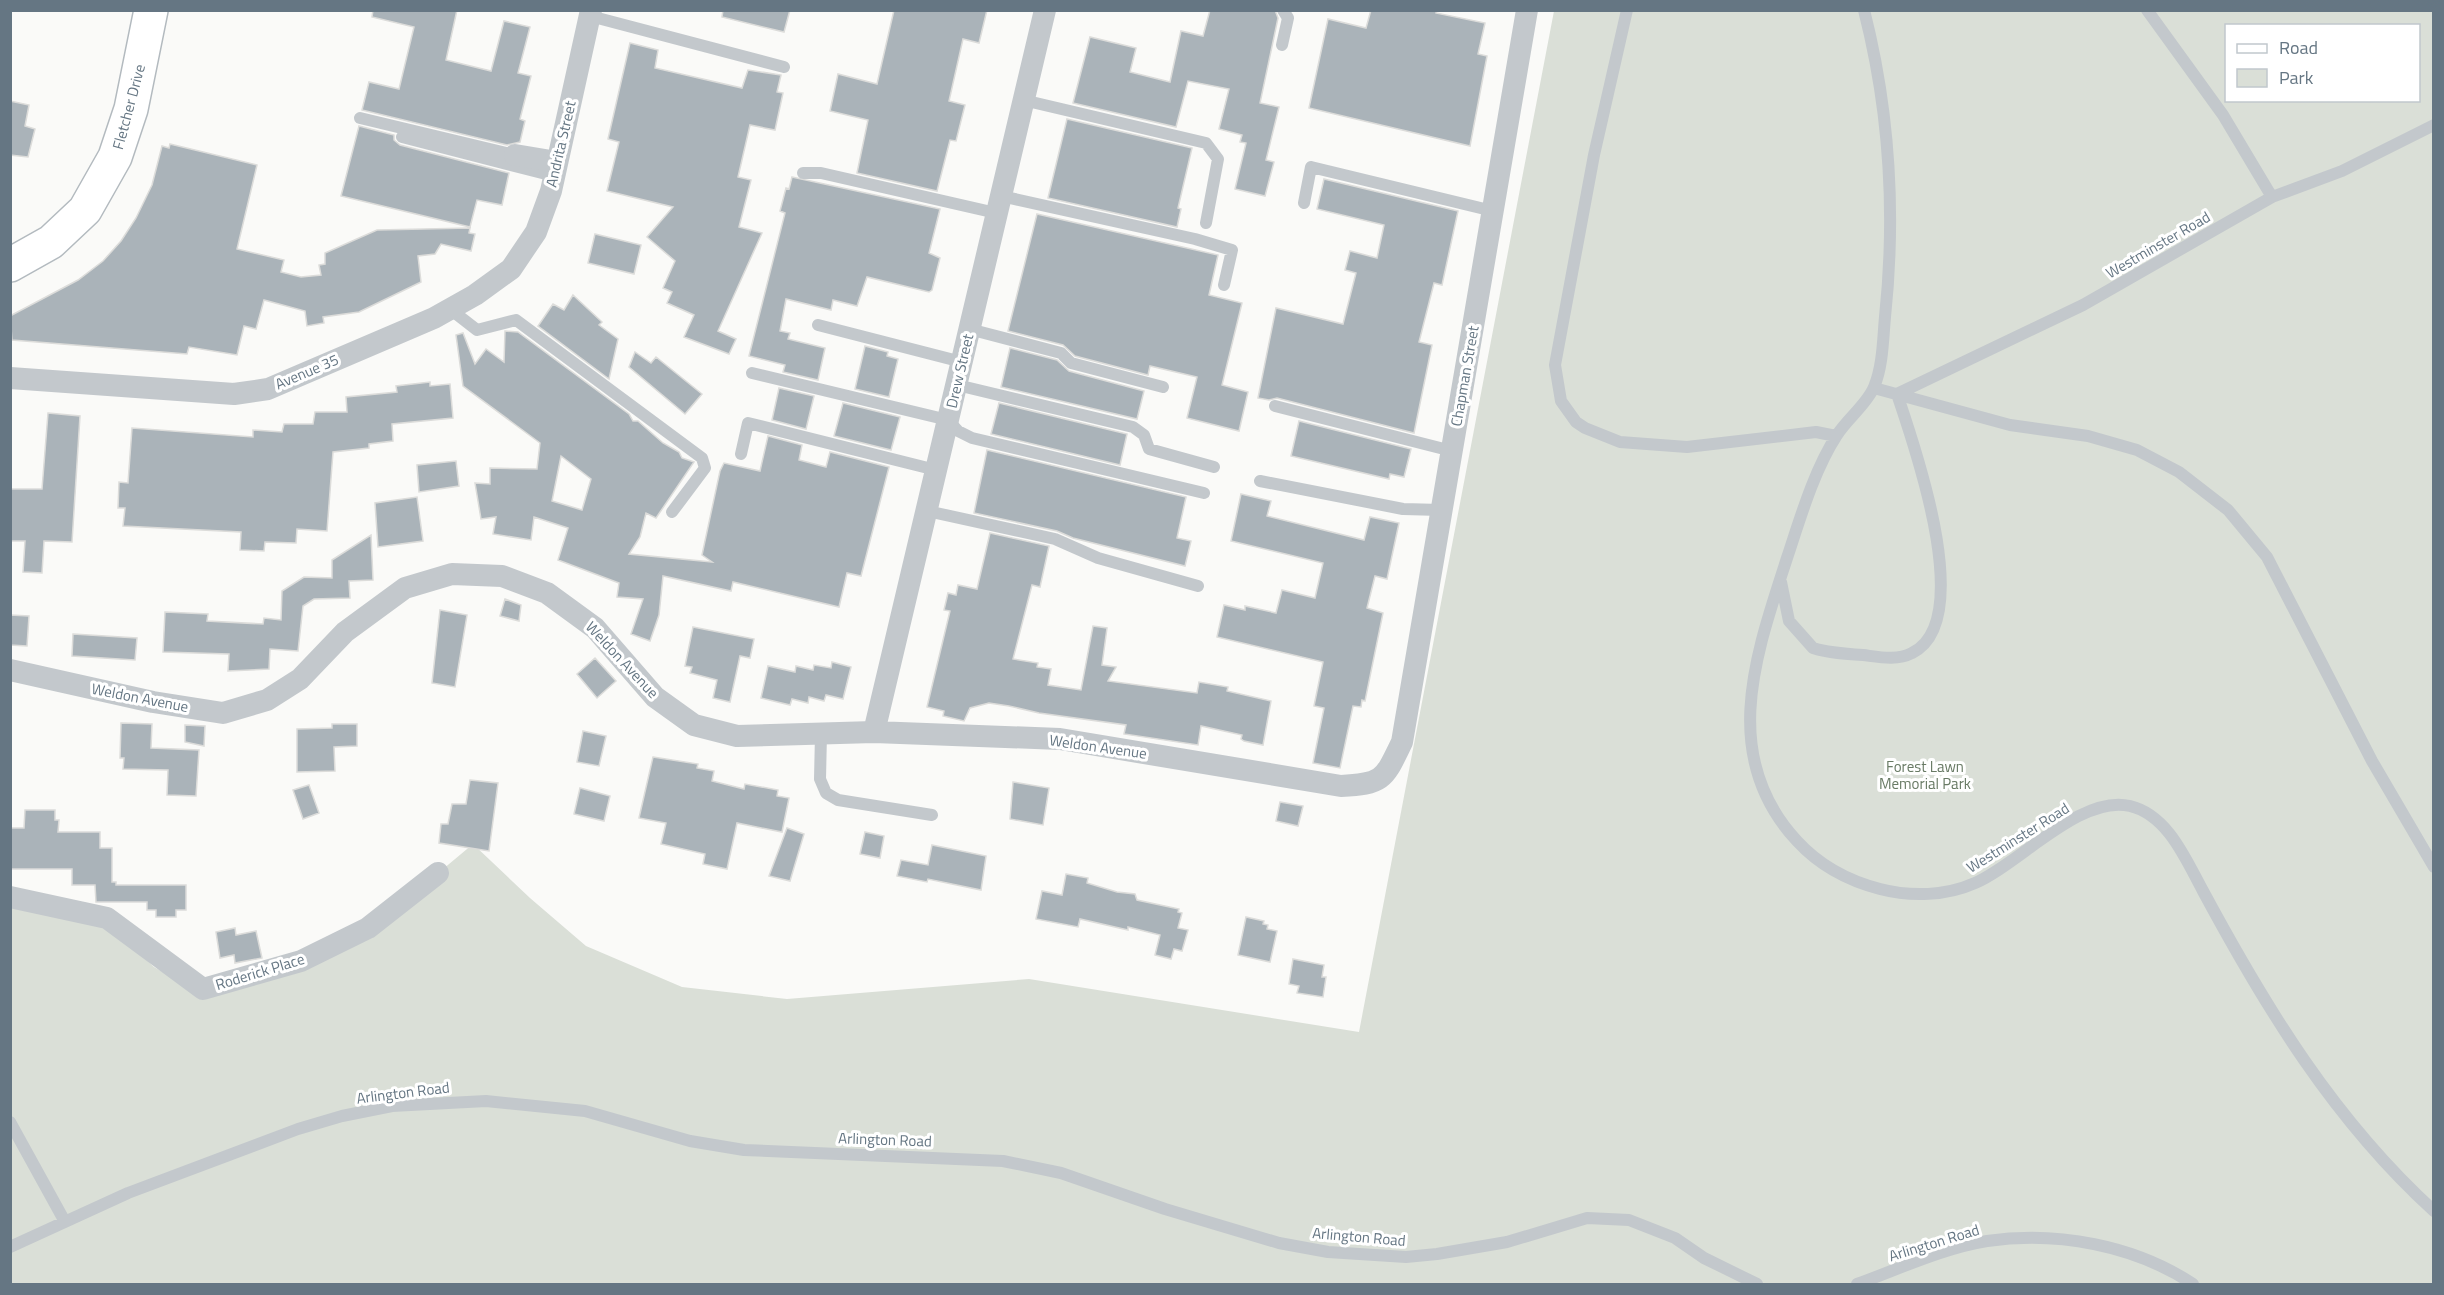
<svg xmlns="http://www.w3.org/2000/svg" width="2444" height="1295" font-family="'Titillium Web',sans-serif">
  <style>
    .green { fill: #dadfd7; fill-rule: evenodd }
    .building { fill: #aab3b9; stroke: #dcdcda; stroke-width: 1.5; fill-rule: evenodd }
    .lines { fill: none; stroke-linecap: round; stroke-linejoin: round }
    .secondary-casing { stroke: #b3babf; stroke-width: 36 }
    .lane { stroke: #c3c8cc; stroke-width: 12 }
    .street { stroke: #c3c8cc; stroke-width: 22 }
    .secondary { stroke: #fff; stroke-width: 33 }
    .labels { text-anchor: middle; stroke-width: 6; stroke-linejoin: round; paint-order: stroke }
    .street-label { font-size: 15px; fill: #657683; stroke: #fff }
    .park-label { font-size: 15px; fill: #687a64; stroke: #fff }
  </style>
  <rect width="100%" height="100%" fill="#fafaf8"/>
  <path class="green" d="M1554 11H2433V1284H11L10 905 107 923 154 967 185 985 241 983 394 910 473 844 530 898 586 946 682 987 787 999 1029 979 1359 1032ZM2226 26H2418V100H2226Z"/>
  <path class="building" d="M373 10H457L446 60 491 71 504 21 530 27 518 73 531 76 520 119 525 121 520 142 507 145 362 110 369 82 399 89 414 27 372 17Z
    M723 10H790L784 32 722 17Z
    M894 10H987L979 43 963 39 949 101 965 105 956 141 950 140 937 191 857 173 868 120 830 111 838 74 877 84Z
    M1210 10H1275L1278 18 1260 103 1279 107 1266 160 1274 162 1265 196 1235 189 1246 143 1240 142 1242 135 1219 129 1229 89 1188 81 1176 127 1073 103 1090 37 1136 48 1130 72 1170 82 1181 31 1203 36Z
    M1371 10H1437L1436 13 1485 23 1478 54 1487 56 1470 146 1309 108 1328 19 1366 28Z
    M630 43 658 50 655 68 742 88 748 70 781 75 777 92 783 93 775 130 750 125 738 177 751 180 739 227 762 233 718 331 736 339 729 354 684 337 694 315 667 303 672 292 663 288 675 261 647 237 673 207 607 191 619 142 608 139Z
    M10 101 29 105 25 126 35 129 28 157 10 155Z
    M1067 119 1192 148 1178 208 1181 209 1177 227 1048 198Z
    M359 126 394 135V140L400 145 509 173 502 205 477 200 470 227 341 196Z
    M170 144 257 165 237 249 284 260 281 272 301 277 321 275 319 265 325 264V253L377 230 470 228 469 233 475 234 471 251 441 244 435 254 418 256 421 282 359 312 323 317 324 323 307 326 305 311 264 300 256 329 244 326 237 355 189 347 187 354 12 340 10 316 78 280 103 261 121 241 136 218 152 185 162 146 169 148Z
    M792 177 940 209 929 253 940 258 932 290 929 292 867 277 857 306 833 300 831 310 786 299 780 331 790 333 788 339 825 348 818 380 783 372 785 365 749 356 785 213 780 211 786 188 789 189Z
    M1324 179 1458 211 1442 285 1434 283 1419 342 1432 345 1414 433 1277 398 1269 400 1258 398 1276 308 1343 324 1356 273 1345 270 1350 251 1377 258 1384 225 1317 209Z
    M1037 214 1218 255 1209 295 1242 303 1222 385 1248 392 1239 431 1187 418 1197 377 1150 366 1148 375 1075 356 1063 345 1008 331Z
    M595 234 641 245 634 274 588 263Z
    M573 295 602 322 599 325 618 339 609 379 538 326 553 304 564 310Z
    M505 331 518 332 629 414 633 421H638L663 443 679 452 682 458 694 462 656 518 646 513 640 537 629 554 712 562 702 555 720 471 724 463 760 471 768 436 802 445 799 460 826 467 830 452 889 467 861 576 847 573 839 607 733 582 731 591 663 576 659 615 650 641 631 634 643 599 617 597 619 583 558 560 568 528 534 517 531 540 493 534 496 517 481 519 475 483 490 484V468L537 469 540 443 463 386 456 335 463 333 475 364 486 349 504 362ZM561 456 591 479 582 510 552 501Z
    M865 346 888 352 887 356 898 359 889 397 855 389Z
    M1010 348 1057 360 1069 371 1144 391 1137 419 1001 387Z
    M635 352 651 363 656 357 702 394 685 414 629 367Z
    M430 382V386L450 384 453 418 392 424 393 441 369 444V448L333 452 327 531 297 529 296 543 265 542 264 551 240 550 241 532 123 526 125 508H118L119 482 128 483 132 428 253 437V430L282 432 284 424H313L315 412H347L346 397 397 392 396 386Z
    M779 388 814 396 806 429 772 420Z
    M843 403 900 417 891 450 834 436Z
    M999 403 1127 434 1120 465 991 434Z
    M48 413 80 416 72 542 44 541 42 573 23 572 25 541H10V489H42Z
    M1299 421 1411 449 1404 477 1390 474 1389 479 1291 456Z
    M987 450 1186 497 1177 538 1191 541 1185 566 1073 538 1057 531 974 513Z
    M456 461 459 486 419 492 417 465Z
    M1241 494 1271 501 1267 516 1364 540 1370 517 1399 523 1387 579 1375 576 1367 608 1383 613 1365 701 1362 700 1361 707 1353 706 1340 768 1313 763 1324 708 1314 706 1323 662 1217 637 1224 605 1245 610V606L1276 613 1282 590 1315 598 1323 563 1231 541Z
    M417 497 423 541 378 547 375 503Z
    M990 533 1049 546 1040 587 1032 585 1013 659 1038 663 1037 667 1051 669 1048 685 1081 690 1093 626 1107 628 1102 665 1116 667 1108 681 1197 693 1199 682 1228 687 1227 691 1271 701 1263 745 1244 741 1241 739 1242 735 1201 726 1198 745 1124 734 1126 725 1039 713 1009 706 989 703 970 708 964 721 943 716 944 711 927 707 950 611 944 610 948 593 956 595 958 585 977 589Z
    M371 535 373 580 349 581 350 598 314 599 303 606 298 651 270 649 269 669 228 671 229 654 163 652 165 612 208 614 207 621 263 624 264 618 281 620 282 591 304 577 332 578V560Z
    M505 599 521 605 519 621 500 616Z
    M440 610 467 615 455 687 432 683Z
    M10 615 29 616 27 646 10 645Z
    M693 627 754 639 750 658 740 656 730 702 713 698 717 680 690 673 692 667 685 666Z
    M73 634 137 638 135 660 72 656Z
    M595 658 616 681 597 698 577 674Z
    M832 662 851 667 843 699 826 695 824 701 809 697 808 703 792 699 790 705 761 698 768 666 795 672 796 666 813 670 814 665 831 668Z
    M121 723 152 724 151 748 199 750 196 796 167 795 168 770 123 769 124 758H120Z
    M332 724H357V746L334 747 335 771 297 772V729L332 728Z
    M185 725 205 726 204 746 185 742Z
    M583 731 606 736 599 766 577 762Z
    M653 757 698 764 697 768 714 771 712 781 744 789 745 784 778 790 777 796 789 798 782 832 737 823 727 869 703 864 705 854 661 844 666 823 639 818Z
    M470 780 498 783 489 851 439 843 441 824H448L452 804H466Z
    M1013 782 1049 788 1043 825 1010 819Z
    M309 785 319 813 303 819 293 790Z
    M580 788 610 796 604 821 574 814Z
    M1280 802 1303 806 1298 826 1276 821Z
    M25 810H55V820H59L58 832H100V848H112V882H116V885H186V910H176V917H156V910H147V902H96L95 885H72V869H10V828H24Z
    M787 828 804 834 790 881 769 876Z
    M865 832 884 836 880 858 860 854Z
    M932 845 986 856 981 890 928 879 927 882 897 876 901 860 928 865Z
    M1066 874 1088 878 1087 883 1117 892 1135 894 1137 900 1179 909 1178 912 1182 913 1178 928 1188 930 1182 951 1174 949 1171 959 1155 955 1160 935 1128 927V930L1080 919 1078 927 1036 919 1042 891 1062 895Z
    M1246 917 1264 921 1263 924 1268 925 1267 929 1277 931 1270 962 1238 955Z
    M235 928 236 935 256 931 262 958 235 963 234 955 220 958 216 932Z
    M1293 959 1324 965 1322 977H1326L1323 997 1297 993 1299 986 1289 984Z"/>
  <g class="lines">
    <defs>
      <path id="secondary" d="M10 265 51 242 85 210 115 157 131 109 151 10"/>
    </defs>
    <use href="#secondary" class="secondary-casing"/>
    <path class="lane" d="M1627 10 1594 155 1555 365 1561 401 1576 422 1585 428 1620 442 1687 447 1816 432 1836 436
      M1864 10C1890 112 1896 212 1885 317 1883 338 1883 366 1874 387 1867 404 1847 419 1837 435 1814 470 1800 519 1787 558 1756 654 1718 756 1797 841 1819 865 1849 881 1880 889 1911 897 1946 896 1975 883 2019 864 2081 794 2130 806 2168 815 2186 860 2203 891 2266 1008 2334 1120 2434 1211
      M2147 10 2223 115 2272 197
      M590 16 784 67
      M1282 45 1288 18 1283 10
      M1023 100 1206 143 1218 159 1206 223
      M360 118 515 155
      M402 137 554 176
      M803 173H821L996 213
      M1001 196 1195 239 1232 250 1224 285
      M1304 203 1311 167 1493 211
      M450 309 477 330 516 320 702 458 705 468 672 512
      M818 325 962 362
      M969 329 1061 353 1071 363 1163 387
      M752 373 948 420 958 431 972 438 1204 493
      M957 385 1133 427 1144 435 1149 449 1214 467
      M1874 388 2010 425 2088 436 2137 450 2179 472 2228 510 2267 557 2372 761 2434 867
      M1897 394 2083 305 2272 197 2342 171 2434 125
      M1275 406 1452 451
      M741 454 748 423 936 470
      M1260 481 1403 509 1441 510
      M927 511 1055 539 1098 558 1198 586
      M1781 582 1789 621 1813 648C1829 653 1846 654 1863 655 1879 657 1897 661 1912 653 1977 621 1914 445 1897 394
      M821 734 820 779 826 793 838 800 932 815
      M10 1122 64 1220
      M10 1247 128 1193 298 1129 342 1116 392 1106 486 1101 585 1111 690 1141 744 1150 1003 1161 1061 1173 1165 1209 1279 1243 1328 1252 1406 1257 1437 1254 1507 1242 1587 1218 1629 1220 1675 1238 1704 1258 1757 1284
      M1857 1284C1899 1269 1943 1248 1987 1241 2057 1231 2134 1245 2193 1284"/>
    <path class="street" d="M515 155 557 162
      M10 378 234 394 268 389 434 318 475 295 511 269 536 232 551 191 591 10
      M10 670 153 702 223 713 267 700 300 679 345 632 405 588 452 574 502 576 547 593 595 628 655 697 694 725 737 736 874 732 1060 739 1341 786C1384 784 1384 779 1402 742L1527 10
      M874 732 1045 10
      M10 897 107 918 203 989 301 961 368 928 438 873"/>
    <use href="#secondary" class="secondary"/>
  </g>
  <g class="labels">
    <g class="street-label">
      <text transform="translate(129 107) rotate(-75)" y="5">Fletcher Drive</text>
      <text transform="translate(561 144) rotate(-77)" y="5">Andrita Street</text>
      <text transform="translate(2158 245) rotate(-30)" y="5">Westminster Road</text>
      <text transform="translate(960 371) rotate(-77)" y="5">Drew Street</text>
      <text transform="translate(307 372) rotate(-23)" y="5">Avenue 35</text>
      <text transform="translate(1465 376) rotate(-80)" y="5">Chapman Street</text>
      <text transform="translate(622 660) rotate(47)" y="5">Weldon Avenue</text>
      <text transform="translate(140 698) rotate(11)" y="5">Weldon Avenue</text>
      <text transform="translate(1098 747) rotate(8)" y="5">Weldon Avenue</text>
      <text transform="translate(2018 838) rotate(-32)" y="5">Westminster Road</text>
      <text transform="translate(260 972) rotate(-17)" y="5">Roderick Place</text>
      <text transform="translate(403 1093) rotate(-7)" y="5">Arlington Road</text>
      <text transform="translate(885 1140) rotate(2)" y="5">Arlington Road</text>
      <text transform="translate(1359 1237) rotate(5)" y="5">Arlington Road</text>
      <text transform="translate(1934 1243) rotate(-17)" y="5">Arlington Road</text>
    </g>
    <g class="park-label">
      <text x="1925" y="772">Forest Lawn<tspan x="1925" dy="17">Memorial Park</tspan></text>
    </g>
  </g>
  <rect width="2444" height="1295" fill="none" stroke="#657683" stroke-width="24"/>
  <rect x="2225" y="24" width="195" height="78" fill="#ffffff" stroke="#c1c8cd" stroke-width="1.5"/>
  <rect x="2237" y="44" width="30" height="9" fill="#ffffff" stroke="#c1c8cd" stroke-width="1.5"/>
  <text x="2279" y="54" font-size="18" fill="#657683">Road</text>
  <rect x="2237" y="69" width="30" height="18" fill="#dadfd7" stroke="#c1c8cd" stroke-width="1.5"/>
  <text x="2279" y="84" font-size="18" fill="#657683">Park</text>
</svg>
